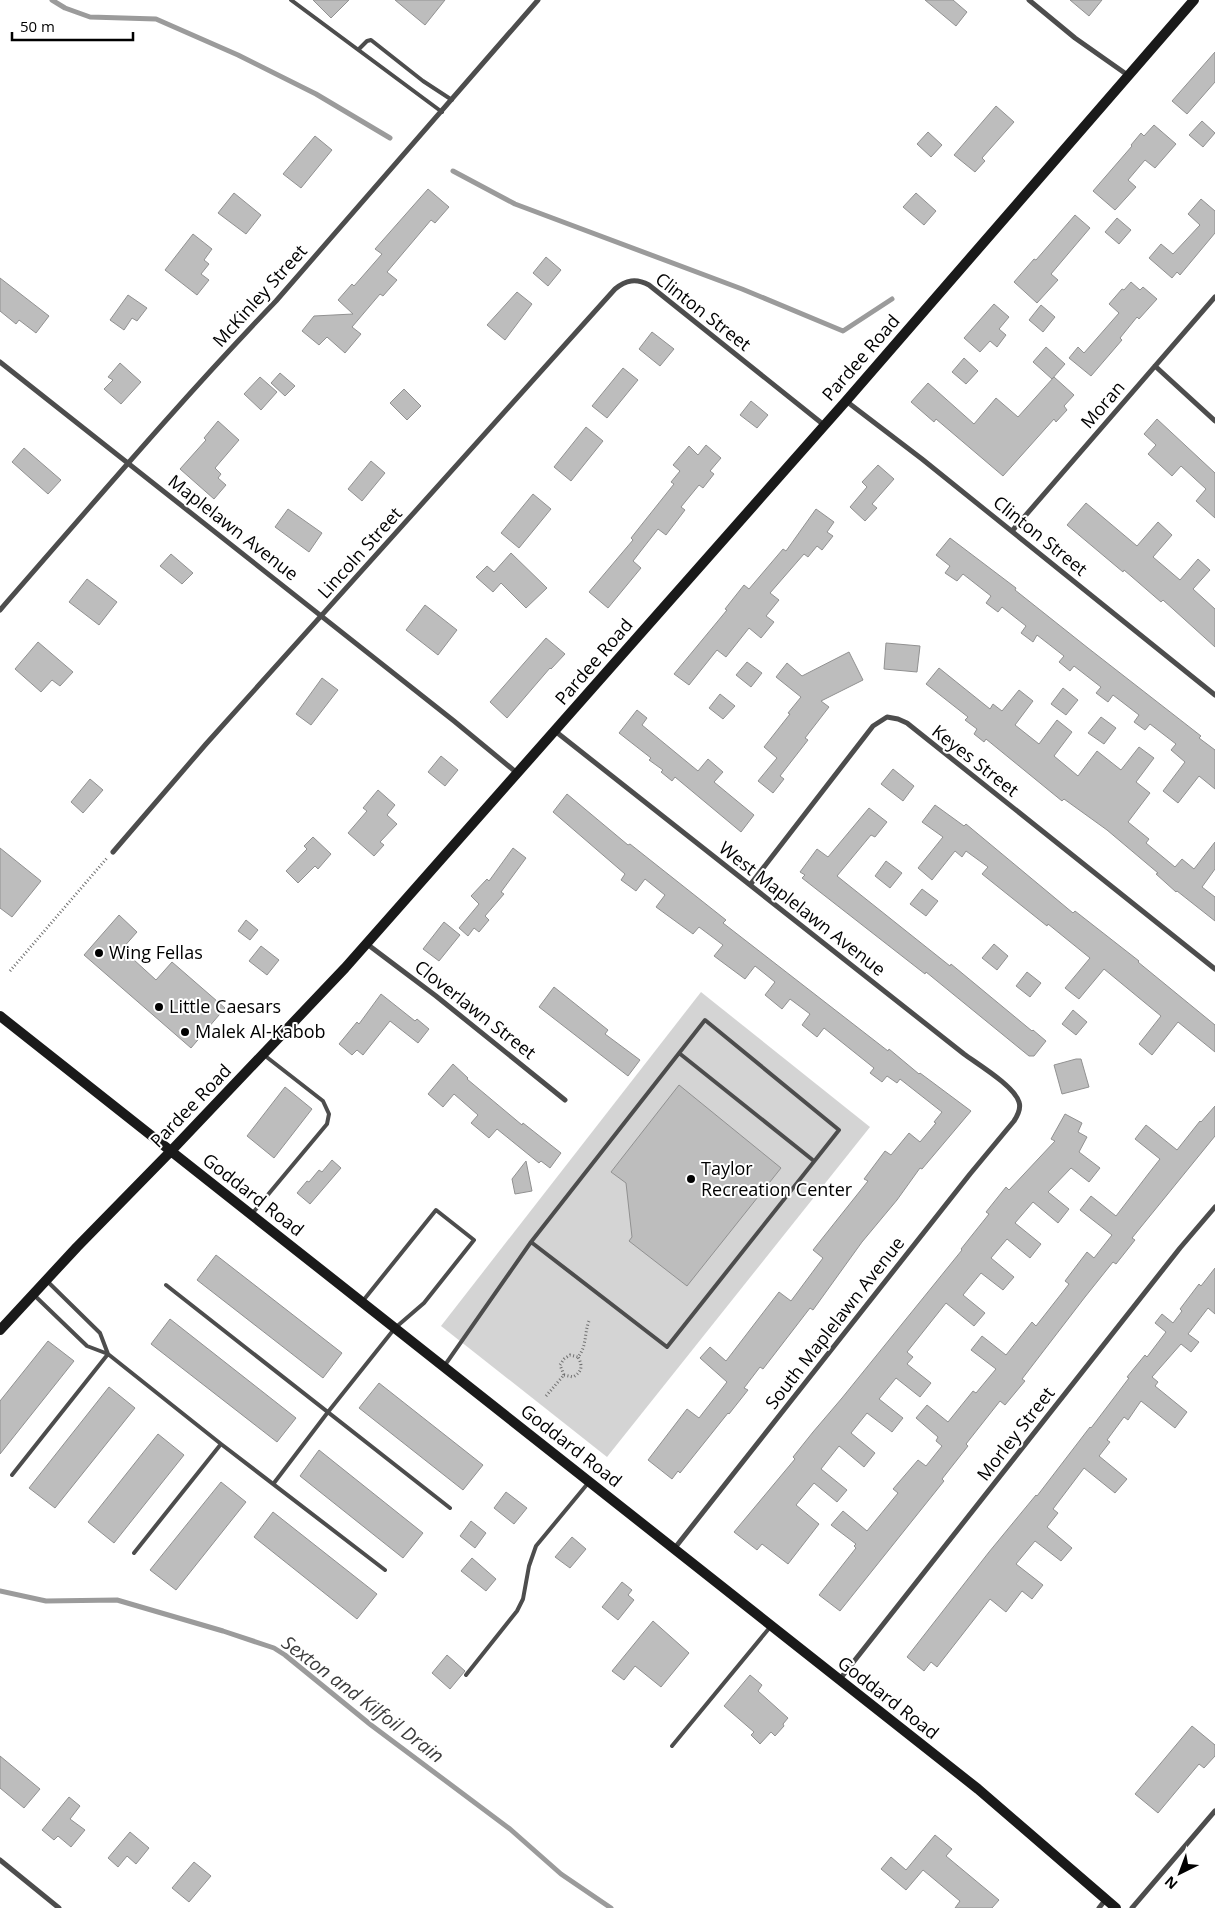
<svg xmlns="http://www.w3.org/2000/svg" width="1215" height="1908" font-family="'Open Sans',sans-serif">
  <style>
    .green { fill: #d4d4d4 }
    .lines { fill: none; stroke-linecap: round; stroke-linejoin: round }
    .stream { stroke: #9b9b9b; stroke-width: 5 }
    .building { fill: #bdbdbd; stroke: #919191 }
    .path { stroke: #6f6f6f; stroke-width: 3; stroke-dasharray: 1 2.5; stroke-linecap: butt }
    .lane { stroke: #4d4d4d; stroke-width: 4 }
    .street { stroke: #4d4d4d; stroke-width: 5 }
    .secondary { stroke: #1a1a1a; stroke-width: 10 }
    .poi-dot { fill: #000; stroke: #fff; stroke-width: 2 }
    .labels { text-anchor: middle; stroke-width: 4; stroke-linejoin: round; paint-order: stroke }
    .street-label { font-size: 18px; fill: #000; stroke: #fff }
    .poi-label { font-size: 18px; fill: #000; stroke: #fff; text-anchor: start }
    .water-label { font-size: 19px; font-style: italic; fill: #3c3c3c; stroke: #fff }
  </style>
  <rect width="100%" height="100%" fill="#fff"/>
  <path class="green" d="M701 992 870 1127 607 1457 441 1326Z"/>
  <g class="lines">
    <path class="stream" d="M52 0 65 8 90 17 156 19 238 55 316 94 390 138
      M453 171 515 204 742 289 843 331 892 299
      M0 1591 46 1601 117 1600 223 1631 274 1648 285 1655 371 1725 510 1829 561 1874 611 1908"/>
  </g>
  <path class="building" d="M313 0H349L331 18Z
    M395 0H445L425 25Z
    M925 0H953L967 12 956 26Z
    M1070 0H1102L1089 16Z
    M1215 52V82L1187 114 1172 101Z
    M996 106 1014 122 982 158 985 161 975 172 954 155Z
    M1202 121 1215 133 1203 147 1189 135Z
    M1154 125 1176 144 1155 168 1145 160 1128 180 1136 187 1115 210 1093 191 1132 146 1131 145 1141 133 1144 136Z
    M928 132 942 145 931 157 917 144Z
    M315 136 332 150 301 188 283 174Z
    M428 189 449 207 435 223 431 220 387 272 397 280 383 296 380 294 352 327 361 334 345 353 327 337 319 345 302 331 314 316 353 314 338 300 352 284 354 286 382 254 375 249Z
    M234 193 261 215 246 234 218 213Z
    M916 193 936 211 924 225 903 207Z
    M1201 199 1215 211V233L1180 275 1177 272 1172 278 1149 258 1161 244 1173 254 1200 225 1188 214Z
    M1075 215 1090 228 1051 274 1058 280 1037 303 1014 282 1034 259 1036 260Z
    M1117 218 1131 230 1119 244 1105 232Z
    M193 234 212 249 204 260 209 264 201 274 209 280 197 295 165 270Z
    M546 257 561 270 548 286 533 273Z
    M0 278 49 316 36 333 19 320 16 324 0 311Z
    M1131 282 1140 290 1143 287 1157 299 1139 319 1137 317 1120 338 1122 340 1091 376 1069 358 1078 347 1084 353 1119 313 1109 304 1122 289 1124 290Z
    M517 292 532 304 505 340 487 325Z
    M128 295 147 308 137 321 132 318 124 330 110 320Z
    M994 304 1009 317 999 329 1006 335 997 347 990 341 980 352 964 338Z
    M1041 305 1055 317 1043 332 1029 320Z
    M652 332 674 349 660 366 639 349Z
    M1046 347 1065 364 1052 379 1033 362Z
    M964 358 978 371 966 384 952 372Z
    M120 363 141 382 121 404 104 389 113 380 108 377Z
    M623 368 638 380 607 418 592 406Z
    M280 373 295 386 285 396 271 383Z
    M260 377 277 392 261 410 244 394Z
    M1054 377 1074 395 1064 406 1067 410 1056 422 1054 419 1003 476 936 419 934 422 911 402 928 383 974 424 996 398 1018 417Z
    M404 389 421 406 407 420 390 403Z
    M751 401 768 415 757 428 740 415Z
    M1157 419 1215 473V518L1196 501 1206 489 1181 466 1172 476 1148 454 1156 445 1144 434Z
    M218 421 239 440 215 468 221 474 218 478 226 485 214 499 180 469 206 440 204 438Z
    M586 427 603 441 571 481 554 467Z
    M706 445 721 458 710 471 714 474 703 488 699 485 681 507 685 510 666 535 658 529 633 561 641 568 608 608 589 592 633 540 631 538 674 484 671 482 680 471 673 465 689 446 698 455Z
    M24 448 61 480 48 494 12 462Z
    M371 461 385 473 362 501 348 489Z
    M878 465 894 479 872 504 877 508 865 521 850 507 867 487 862 482Z
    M533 494 551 509 519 548 501 533Z
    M1086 503 1137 546 1158 522 1172 535 1153 557 1180 580 1198 559 1210 570 1193 589 1215 609V647L1163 600 1161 602 1124 570 1123 572 1067 525Z
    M288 509 322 533 309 552 275 527Z
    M816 509 834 522 827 532 833 536 822 550 817 546 808 557 804 554 770 593 779 600 766 616 774 622 761 638 749 628 726 657 717 650 689 685 674 674 727 610 725 609 744 585 749 589 783 549 786 551Z
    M950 538 1016 588 1015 590 1088 648 1201 736 1199 738 1215 750V789L1199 776 1178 803 1163 791 1185 762 1171 750 1176 744 1150 724 1145 730 1134 722 1139 715 1113 695 1108 702 1096 693 1101 687 1074 666 1070 671 1059 662 1064 656 1037 635 1033 642 1021 633 1026 626 1002 607 998 612 986 603 991 596 963 574 957 581 945 573 950 566 936 555Z
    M511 553 547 588 526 608 501 583 493 592 476 577 487 566 494 572Z
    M171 554 193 573 182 584 160 566Z
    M87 579 117 602 99 625 69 602Z
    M425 605 457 630 438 655 406 630Z
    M546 638 565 654 551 669 550 668 507 718 490 702Z
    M38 642 73 672 60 686 52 680 41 692 15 669Z
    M886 643 920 646 917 672 884 669Z
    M849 652 863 680 821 701 829 707 805 738 808 740 780 776 784 779 773 793 758 781 777 758 764 747 790 714 788 713 801 697 776 677 787 663 802 676Z
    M747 662 762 673 751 687 736 675Z
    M939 668 990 709 993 704 1002 711 1019 690 1033 701 1015 725 1039 744 1057 720 1072 732 1054 756 1078 776 1097 751 1121 770 1139 747 1154 758 1136 782 1150 793 1128 822 1149 839 1146 843 1175 867 1182 859 1194 869 1215 842V869L1202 887 1215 897V921L1177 891 1176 892 1156 874 1158 873 1107 830 1064 799 1062 801 986 739 984 742 974 734 977 729 965 720 968 717 926 684Z
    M322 678 338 690 311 725 296 714Z
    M1063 688 1078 700 1066 715 1051 704Z
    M720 694 735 706 723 719 709 708Z
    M637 710 647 718 642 725 698 771 708 759 723 772 714 782 754 815 741 832 675 777 672 781 661 772 663 770 649 760 651 758 619 733Z
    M1101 717 1116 728 1104 744 1088 733Z
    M441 756 458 770 445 786 428 772Z
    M893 769 914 786 903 801 881 784Z
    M90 779 103 790 83 813 71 802Z
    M378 790 395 805 387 815 397 824 380 842 384 845 374 856 348 833 367 811 363 808Z
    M567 794 628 845 630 844 726 920 723 923 888 1051 889 1049 919 1074 920 1073 971 1111 922 1169 920 1168 897 1200 862 1242 813 1310 810 1308 763 1369 760 1367 744 1388 748 1390 729 1414 728 1413 680 1473 678 1471 672 1479 648 1460 687 1409 699 1418 727 1382 700 1358 710 1347 726 1361 779 1292 791 1301 823 1258 813 1250 868 1181 864 1179 885 1151 891 1155 909 1133 920 1142 936 1123 934 1122 942 1112 900 1079 897 1083 887 1076 882 1082 870 1073 874 1068 824 1028 817 1037 802 1025 810 1014 790 999 782 1009 765 995 775 982 755 966 745 979 714 956 723 945 699 927 693 934 656 907 665 895 645 879 636 891 621 880 625 874 553 812Z
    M935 805 964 826 966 824 1073 913 1075 911 1139 961 1138 962 1215 1025V1052L1178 1022 1152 1055 1139 1044 1161 1016 1104 969 1079 999 1065 988 1090 958 1048 924 1047 926 982 874 988 867 966 851 962 857 955 851 932 880 918 868 943 837 922 822Z
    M869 808 887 822 875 837 871 835 837 876 950 966 951 964 1032 1031 1033 1030 1046 1041 1034 1056H1029L926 972 925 974 802 878 805 875 800 872 817 849 828 857Z
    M313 837 331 854 318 869 315 866 298 883 286 871 307 849 304 846Z
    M0 848 41 881 12 917 0 908Z
    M513 848 526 858 501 892 504 894 485 916 489 920 479 932 474 928 468 936 459 928 479 904 471 896 487 879 489 881Z
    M886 861 902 873 890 888 875 876Z
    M922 889 938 901 926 916 910 904Z
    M119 915 137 932 122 949 156 980 172 962 225 1008 191 1048 84 955Z
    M246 920 258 930 250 940 238 931Z
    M444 922 460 935 439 961 423 949Z
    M994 944 1008 956 997 970 982 958Z
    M261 946 279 960 267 975 249 961Z
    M1027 972 1041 983 1030 997 1016 986Z
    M554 987 608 1030 605 1034 640 1060 628 1076 539 1007Z
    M381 994 415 1021 417 1019 429 1029 418 1043 390 1021 363 1055 357 1050 352 1055 339 1044 357 1022 359 1024Z
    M1073 1010 1087 1022 1076 1035 1062 1024Z
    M1076 1059H1081L1089 1087 1062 1094 1054 1065Z
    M453 1064 468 1078 467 1079 522 1125 523 1123 561 1153 550 1168 541 1161 539 1163 497 1129 489 1138 471 1123 478 1115 454 1094 443 1107 428 1094Z
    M679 1085 781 1168 687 1286 629 1241 632 1237 626 1183 611 1172Z
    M285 1087 312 1109 274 1158 247 1136Z
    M1215 1106V1136L1132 1238 1135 1240 1116 1264 1113 1262 1085 1297 1022 1379 1025 1381 1005 1405 1000 1401 966 1444 968 1446 942 1479 944 1481 840 1611 819 1595 856 1548 854 1546 856 1544 831 1525 843 1511 867 1531 898 1493 893 1489 918 1460 926 1466 942 1446 936 1441 938 1437 916 1418 927 1405 948 1422 973 1391 976 1393 996 1369 971 1350 982 1336 1006 1355 1032 1322 1036 1326 1069 1284 1065 1281 1087 1252 1094 1258 1112 1235 1080 1210 1091 1196 1116 1216 1149 1173 1160 1159 1135 1139 1146 1125 1177 1150 1200 1121 1201 1122Z
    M1065 1114 1082 1123 1078 1132 1087 1137 1079 1152 1100 1168 1089 1182 1071 1168 1048 1192 1069 1209 1058 1223 1033 1202 1015 1223 1041 1244 1030 1258 1007 1239 991 1258 1014 1277 1003 1290 981 1273 963 1295 985 1313 974 1326 946 1303 907 1352 913 1357 907 1364 931 1383 920 1397 896 1378 879 1399 903 1418 892 1432 867 1413 851 1433 875 1453 864 1467 839 1446 821 1469 847 1490 837 1502 814 1483 796 1505 819 1524 788 1564 762 1544 757 1550 734 1532 795 1459 793 1457 813 1432 842 1398 962 1250 961 1249 989 1214 986 1212 1006 1187 1009 1190 1055 1141 1051 1139Z
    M332 1160 341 1168 310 1204 297 1193 307 1181 309 1182 319 1170 322 1172Z
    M526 1161 532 1191 515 1194 512 1179Z
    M216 1255 342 1353 323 1378 197 1280Z
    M1215 1268V1314L1208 1308 1188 1334 1199 1342 1191 1352 1181 1344 1152 1377 1158 1382 1155 1386 1187 1412 1175 1428 1141 1401 1128 1420 1124 1417 1107 1440 1110 1442 1099 1456 1127 1479 1115 1493 1084 1468 1053 1509 1058 1513 1047 1527 1072 1548 1061 1561 1035 1541 1016 1564 1043 1585 1032 1599 1022 1591 1006 1612 990 1599 937 1667 931 1662 924 1671 907 1657 989 1552 1036 1495 1037 1496 1090 1427 1091 1428 1129 1378 1127 1377 1145 1355 1147 1357 1166 1332 1155 1323 1162 1314 1173 1323 1182 1311 1180 1309 1199 1284 1201 1286Z
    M170 1319 296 1418 277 1442 151 1344Z
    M48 1341 74 1361 0 1454V1401Z
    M379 1383 483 1465 463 1490 359 1408Z
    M109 1387 135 1408 55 1508 29 1488Z
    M158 1434 184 1455 114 1543 88 1522Z
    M319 1450 423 1533 403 1558 300 1476Z
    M221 1482 246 1502 176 1590 150 1570Z
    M506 1492 527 1508 514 1524 494 1508Z
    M273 1512 377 1594 357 1619 254 1537Z
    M471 1521 486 1533 475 1548 460 1536Z
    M572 1537 586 1549 570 1568 555 1557Z
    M472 1558 496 1579 486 1591 461 1571Z
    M622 1582 632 1590 628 1595 634 1600 618 1620 602 1607Z
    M653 1621 689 1653 661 1687 635 1666 624 1680 612 1671Z
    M447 1655 465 1671 450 1689 432 1673Z
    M750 1675 762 1685 758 1691 788 1718 783 1724 784 1726 775 1736 771 1732 760 1744 751 1735 754 1732 724 1706Z
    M1192 1726 1215 1745V1756L1204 1768 1199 1764 1158 1813 1135 1794Z
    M0 1756 40 1789 24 1808 0 1788Z
    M69 1797 80 1806 70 1819 85 1830 71 1847 58 1836 54 1840 42 1830Z
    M130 1832 149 1848 136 1864 127 1856 118 1867 108 1858Z
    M935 1835 952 1849 946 1856 999 1900 992 1908H955L960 1901 923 1870 906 1890 881 1869 891 1857 906 1870Z
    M194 1862 211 1876 189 1902 172 1888Z"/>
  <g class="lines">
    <path class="path" d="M10 971 107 858
      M564 1375 573 1377C582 1372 583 1366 578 1357
      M546 1396 564 1375 560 1365 564 1359 570 1355 578 1357C587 1346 584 1334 589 1321"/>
    <path class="lane" d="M291 0 442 112
      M359 49 367 41 371 40 423 81 452 100
      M679 1053 814 1161
      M251 1215 327 1124 329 1114 323 1101 264 1055
      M166 1285 450 1508
      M34 1295 87 1346 108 1354 221 1444 385 1570
      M445 1365 531 1242 705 1020 839 1130 667 1347 531 1242
      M12 1475 108 1354 100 1333 46 1280
      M274 1483 328 1412 395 1328 424 1303 474 1240 436 1210 362 1302
      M134 1553 221 1444
      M466 1675 517 1611 523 1599 529 1566 536 1546 589 1482
      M672 1746 771 1626"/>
    <path class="street" d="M1029 0 1075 38 1129 76
      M0 362 454 721 517 773
      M1155 366 1215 421
      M846 401 922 459 1215 695
      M1012 531 1215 297
      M0 610C91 506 180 401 276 301L538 0
      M555 731 964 1054C979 1065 1014 1086 1019 1102 1021 1108 1018 1115 1014 1121L970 1174 674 1549
      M113 852 206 744 615 289C626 280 636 278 649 285L824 425
      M750 885 873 726 887 717 898 719 907 723 1215 969
      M367 944 436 996 565 1100
      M840 1679 1180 1248 1215 1207
      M0 1860 59 1908
      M1099 1908 1106 1899
      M1132 1908 1215 1811"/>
    <path class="secondary" d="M0 1016 978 1789 1116 1908
      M0 1330 77 1247 171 1151 345 968 846 401 1194 0"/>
  </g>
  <g class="poi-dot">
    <circle cx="99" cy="953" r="5"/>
    <circle cx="159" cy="1007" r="5"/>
    <circle cx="185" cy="1032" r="5"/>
    <circle cx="691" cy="1179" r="5"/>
  </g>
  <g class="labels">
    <g class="street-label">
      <text transform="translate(260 296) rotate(-48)" y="6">McKinley Street</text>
      <text transform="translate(703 312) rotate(38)" y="6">Clinton Street</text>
      <text transform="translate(861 358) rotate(-49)" y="6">Pardee Road</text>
      <text transform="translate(1103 405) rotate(-49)" y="6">Moran</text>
      <text transform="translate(233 528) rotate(38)" y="6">Maplelawn Avenue</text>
      <text transform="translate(1040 536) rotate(39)" y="6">Clinton Street</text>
      <text transform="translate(360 553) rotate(-48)" y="6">Lincoln Street</text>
      <text transform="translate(594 662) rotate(-49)" y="6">Pardee Road</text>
      <text transform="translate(975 761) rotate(38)" y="6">Keyes Street</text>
      <text transform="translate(802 909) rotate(38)" y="6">West Maplelawn Avenue</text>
      <text transform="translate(475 1010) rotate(38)" y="6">Cloverlawn Street</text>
      <text transform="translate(191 1106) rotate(-46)" y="6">Pardee Road</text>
      <text transform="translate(253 1195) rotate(38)" y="6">Goddard Road</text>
      <text transform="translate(835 1323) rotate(-52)" y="6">South Maplelawn Avenue</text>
      <text transform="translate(1016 1434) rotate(-52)" y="6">Morley Street</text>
      <text transform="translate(571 1446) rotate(38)" y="6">Goddard Road</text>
      <text transform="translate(888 1698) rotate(38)" y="6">Goddard Road</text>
    </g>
    <g class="poi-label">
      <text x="109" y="959">Wing Fellas</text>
      <text x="169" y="1013">Little Caesars</text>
      <text x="195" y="1038">Malek Al-Kabob</text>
      <text x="701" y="1175">Taylor<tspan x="701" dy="21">Recreation Center</tspan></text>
    </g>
    <g class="water-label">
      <text transform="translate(363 1699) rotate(37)" y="7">Sexton and Kilfoil Drain</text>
    </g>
  </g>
  <g transform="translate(1180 1873) rotate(222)" stroke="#ffffff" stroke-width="4" paint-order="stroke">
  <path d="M0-4L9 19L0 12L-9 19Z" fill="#000000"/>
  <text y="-8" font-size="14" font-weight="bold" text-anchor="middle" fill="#000000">N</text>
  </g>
  <path d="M12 32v8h121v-8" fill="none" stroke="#000000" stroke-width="2.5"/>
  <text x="20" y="32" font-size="15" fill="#000000" stroke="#ffffff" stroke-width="4" paint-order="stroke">50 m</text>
</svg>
